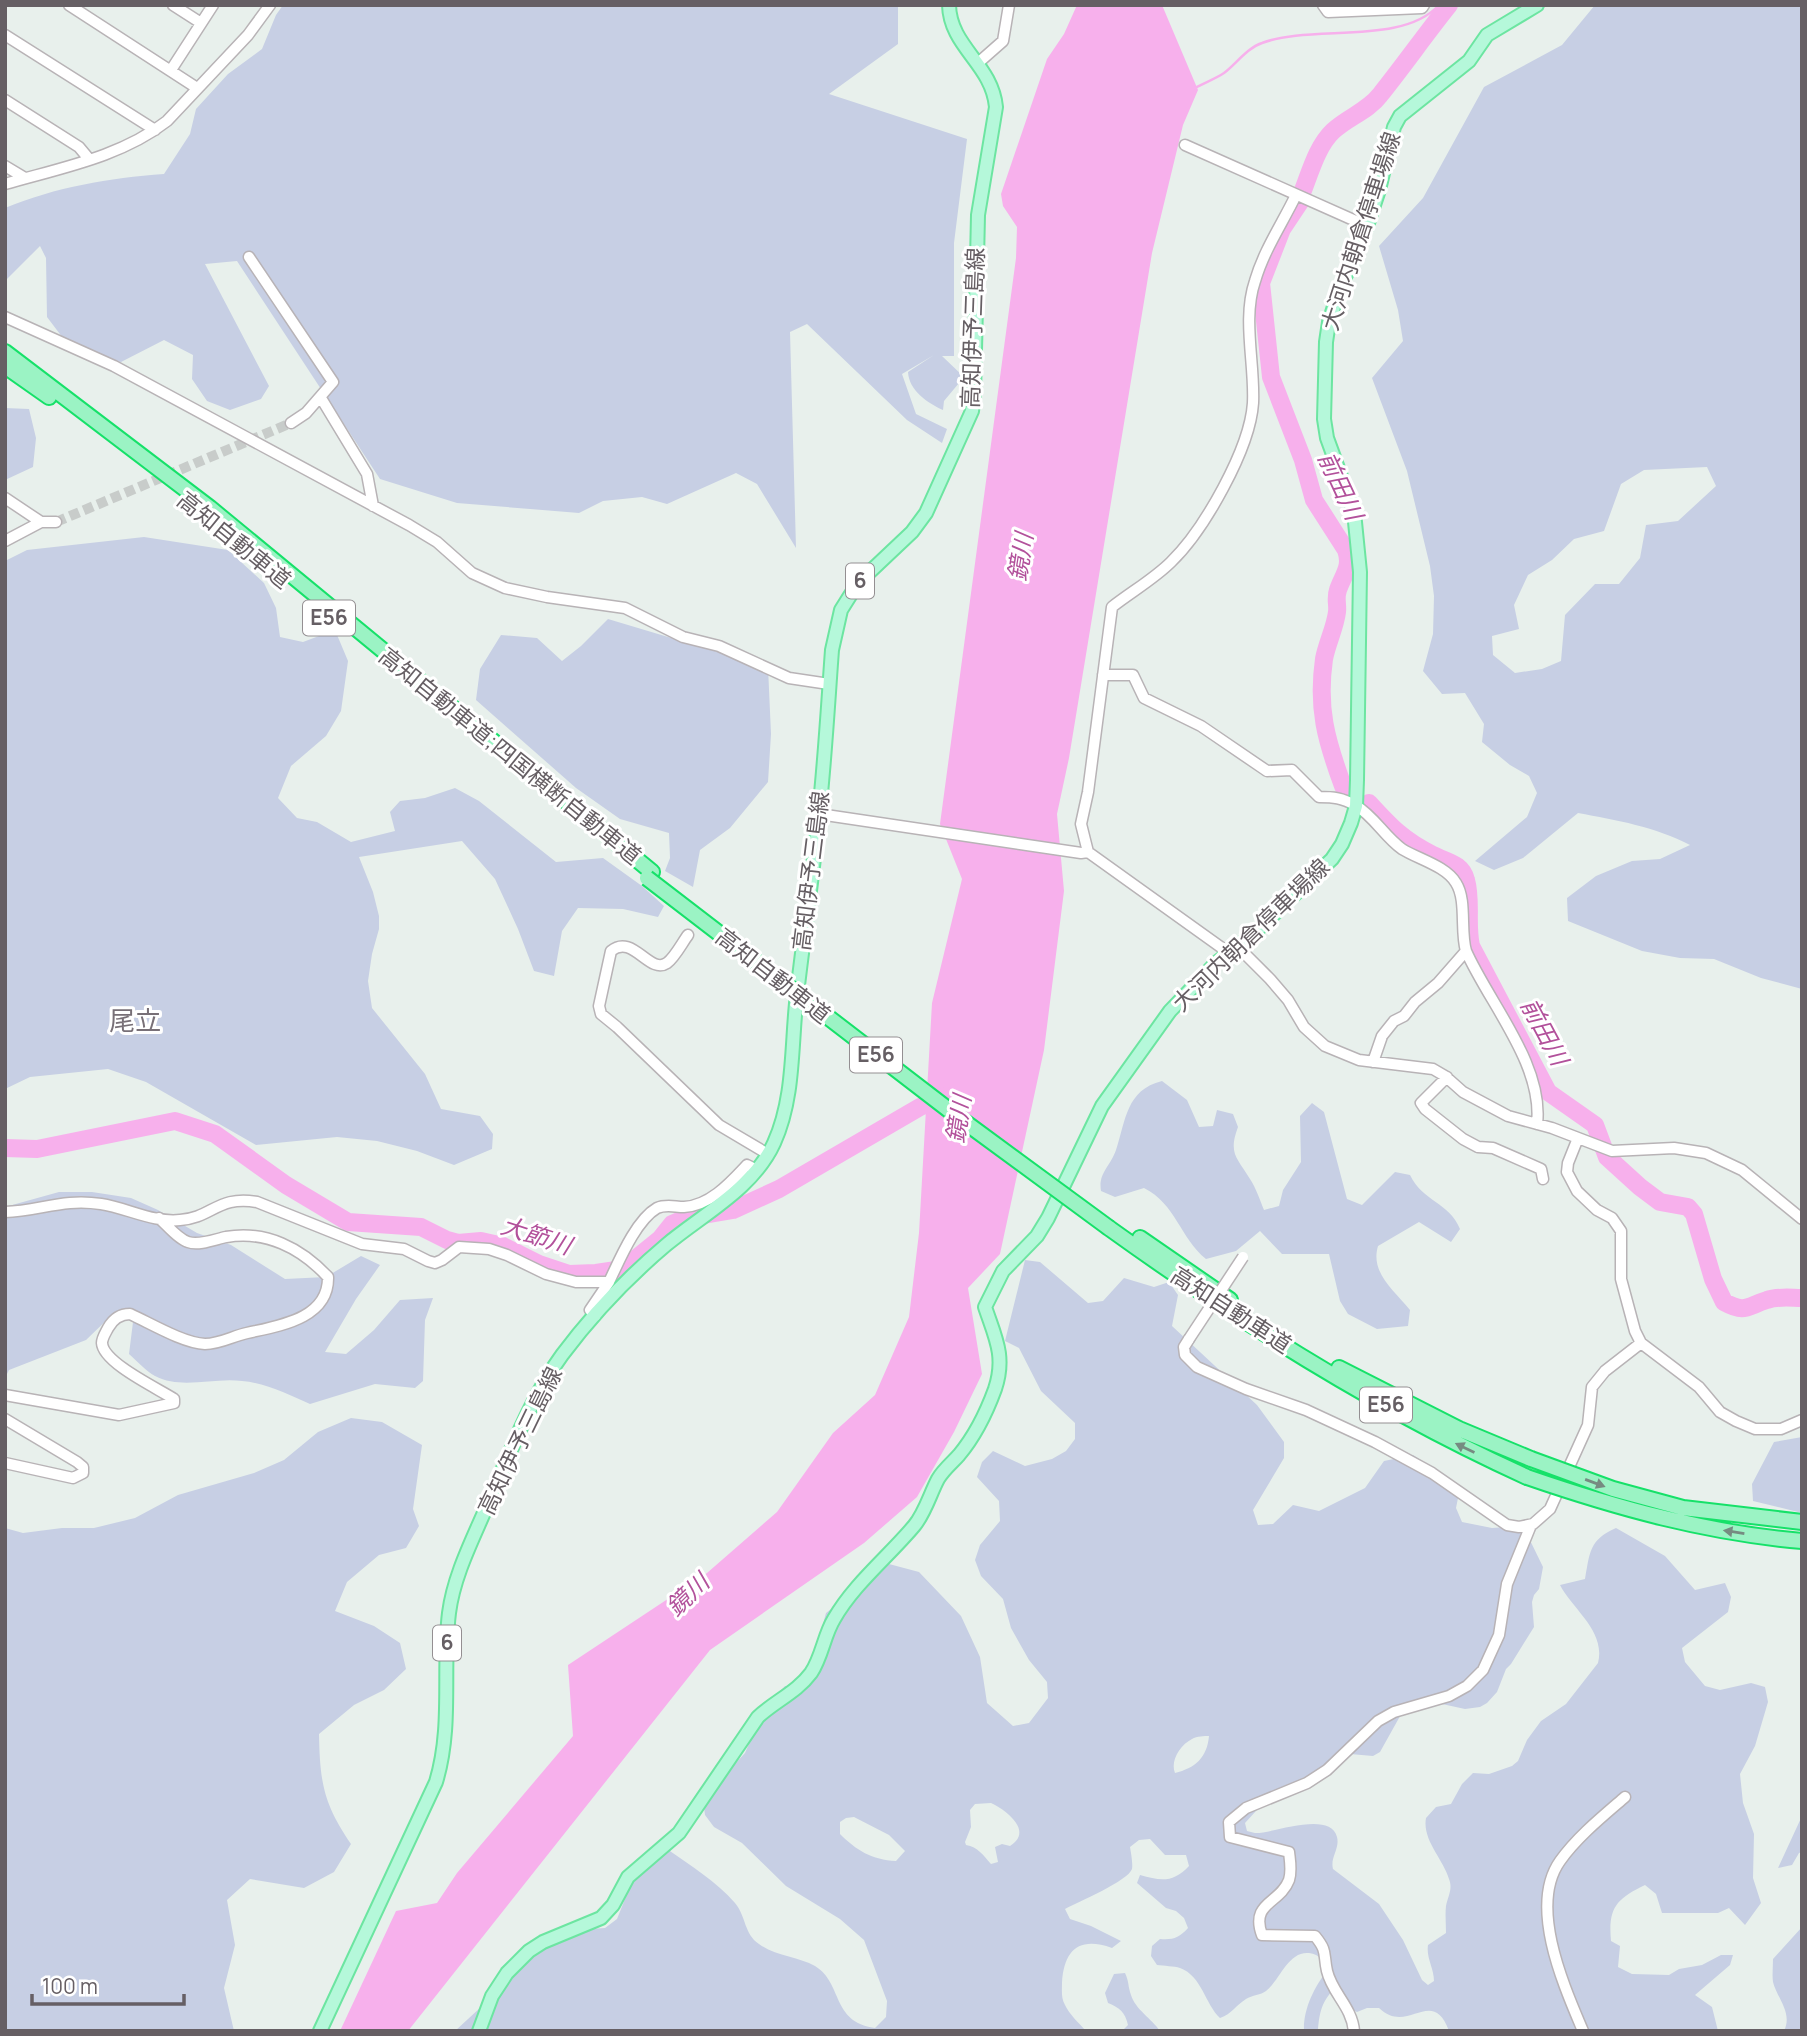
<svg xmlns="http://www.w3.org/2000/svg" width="1807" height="2036" font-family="Manrope,'Noto Sans JP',sans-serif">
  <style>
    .green { fill: #c7cfe4; fill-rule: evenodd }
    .water { fill: #f7b0ec }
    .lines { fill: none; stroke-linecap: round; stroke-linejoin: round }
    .stream { stroke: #f7b0ec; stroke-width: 2.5 }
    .river { stroke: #f7b0ec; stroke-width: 18 }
    .minor-tunnel { stroke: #c8ccca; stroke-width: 10; stroke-dasharray: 10 5; stroke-linecap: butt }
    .minor-casing { stroke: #b8b3b6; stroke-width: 13 }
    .major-casing { stroke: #6ce5a1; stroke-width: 16 }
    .highway-casing { stroke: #16e169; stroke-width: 18 }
    .minor { stroke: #fff; stroke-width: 10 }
    .major { stroke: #b5f8da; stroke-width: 12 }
    .highway { stroke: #9bf3c4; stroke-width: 14 }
    .minor-bridge-casing { stroke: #b8b3b6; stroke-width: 13; stroke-linecap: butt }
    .highway-bridge-casing { stroke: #16e169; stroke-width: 18; stroke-linecap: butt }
    .minor-bridge { stroke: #fff; stroke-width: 10 }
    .highway-bridge { stroke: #9bf3c4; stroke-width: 14 }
    .oneway { fill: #768b81 }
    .labels { text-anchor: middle; stroke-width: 6; stroke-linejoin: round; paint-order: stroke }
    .shield { fill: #fff; stroke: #948f92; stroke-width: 2 }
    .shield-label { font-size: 21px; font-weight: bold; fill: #665f64 }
    .street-label { font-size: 23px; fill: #665f64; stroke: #fff }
    .water-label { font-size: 24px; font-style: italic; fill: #b2519b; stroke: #fff }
    .quarter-label { font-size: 26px; fill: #787077; stroke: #fff }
  </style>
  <rect width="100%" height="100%" fill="#e8f0ec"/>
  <path class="green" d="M283 5H898V44L829 94 967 139 954 243V356H942L964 377 944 401 943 410C928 403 909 391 908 372L934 355 902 374 916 414 947 429 942 443 907 420 807 324 790 332 796 548 757 484 736 473 667 504 642 497 603 501 579 513 457 503 380 479 237 261 205 264 269 386 261 399 230 410 207 401 192 379 193 355 164 340 121 362 75 354 47 317 46 258 40 246 5 281V208C56 187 109 178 164 174L190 134 196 109 228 74 262 49 276 15Z
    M1595 5H1802V989L1761 978 1714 959 1680 958 1642 951 1568 921 1567 898 1596 876 1632 861 1660 859 1690 845C1656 827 1616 820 1578 813L1523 858 1494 870 1475 861 1527 817 1537 793 1529 776 1510 765 1482 742 1484 724 1465 693 1442 694 1423 671 1433 634 1434 596 1430 566 1407 471 1372 378 1403 341 1398 310 1379 246 1423 198 1484 87 1562 45ZM1707 467 1716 486 1678 521 1646 525 1640 558 1619 584H1595L1565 615 1561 661 1542 669 1515 673 1493 655 1492 636 1519 629 1514 605 1528 575 1552 560 1574 539 1604 531 1621 484 1644 470Z
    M5 408 29 409 36 438 33 467 5 480Z
    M144 537 228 550 264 583 276 608 280 637 303 642 335 630 348 661 341 711 326 736 291 766 278 798 297 818 317 822 351 842 395 831 390 812 400 801 425 798 455 788 479 801 556 862 603 858 642 886 664 906 658 917 623 909 578 908 562 931 554 976 534 971 518 929 495 879 462 841 359 857 373 892 379 916V929L372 954 368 981 372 1008 425 1074 441 1109 480 1116 493 1134 492 1149 454 1165 417 1151 377 1141 337 1137 256 1145 146 1082 108 1069 30 1077 5 1089V561L27 550Z
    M608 619 768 667 771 734 768 782 730 828 700 850 693 887 665 871 670 858 669 833 620 819 576 788 476 700 480 669 501 635 537 638 562 661 581 646Z
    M1162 1081 1187 1100 1199 1127 1213 1126 1217 1110 1233 1114 1238 1127C1228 1154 1237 1157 1250 1179 1256 1188 1260 1200 1264 1210L1279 1206 1283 1190 1301 1162 1300 1116 1312 1103 1324 1112 1347 1199 1362 1205 1395 1172 1410 1175C1423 1202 1449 1202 1460 1229L1451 1242 1419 1222 1378 1246C1370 1273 1394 1290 1410 1310L1408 1326 1377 1329 1348 1314 1340 1301 1329 1254H1282L1260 1231 1236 1251 1206 1259C1180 1238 1176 1204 1144 1188L1115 1197 1101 1191C1098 1173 1110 1167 1116 1150 1126 1120 1126 1090 1162 1081Z
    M59 1192H92L131 1198 158 1210 197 1233 231 1245 285 1279 326 1277 361 1256 380 1265 356 1299 325 1352 346 1354 374 1330 400 1300 433 1298 425 1320 423 1381 415 1388 375 1384 310 1404C289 1395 266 1383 242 1381 214 1377 182 1390 155 1376 146 1371 137 1361 129 1354L133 1322 116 1311 86 1340 9 1370 5 1378V1207Z
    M1025 1260 1040 1262 1088 1303 1103 1301 1124 1278 1154 1287 1169 1282 1178 1295 1172 1326 1257 1405 1284 1442V1458L1253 1510 1258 1525 1273 1524 1293 1505 1319 1511 1365 1488 1384 1461 1413 1455 1451 1480 1459 1493 1456 1508 1462 1522 1492 1528 1523 1526 1543 1567 1539 1589 1534 1595 1532 1602 1534 1627 1511 1664 1506 1669 1497 1692 1487 1703 1480 1707 1465 1709 1442 1704 1404 1709 1380 1752 1373 1756 1350 1754 1304 1789 1266 1800 1245 1823 1247 1831 1255 1833C1272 1834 1330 1810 1337 1837 1340 1849 1330 1857 1333 1869L1379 1904 1403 1940 1422 1980 1428 1985 1434 1981C1434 1968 1426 1958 1428 1945L1446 1933C1446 1924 1445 1915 1446 1906 1448 1896 1453 1889 1449 1879 1443 1859 1422 1840 1426 1818L1436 1807 1451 1804 1462 1784 1473 1773 1489 1774 1512 1766 1518 1761 1527 1740 1541 1721 1566 1704 1598 1663C1606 1631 1573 1610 1560 1585L1585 1579C1590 1552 1589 1540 1616 1528L1665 1556 1695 1590 1725 1583 1731 1597 1728 1612 1682 1648 1685 1662 1705 1686 1720 1690 1751 1683 1765 1687 1768 1702 1755 1746 1740 1774 1743 1803 1754 1834 1753 1878 1761 1903 1745 1925 1729 1908 1718 1913H1662L1656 1894 1645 1885C1616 1899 1608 1908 1611 1941L1620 1946 1618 1967 1632 1974 1669 1975 1679 1969 1702 1965 1721 1955H1733L1730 1965 1695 1995 1712 2007 1718 2031H1449C1432 1985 1408 2036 1379 2008H1367L1357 2012 1347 2007 1336 1988C1322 1999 1319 2014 1318 2031H1304C1303 2010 1314 1987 1327 1971 1324 1962 1320 1954 1309 1953 1288 1951 1280 1980 1266 1991 1261 1995 1252 1995 1246 1999 1236 2005 1232 2014 1220 2018 1205 2004 1202 1976 1180 1968 1174 1966 1164 1966 1157 1965L1151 1956 1152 1946 1160 1939C1173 1940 1179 1938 1188 1928L1184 1918 1176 1911 1166 1908 1137 1883 1140 1875C1161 1881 1173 1883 1189 1866L1186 1855H1165L1150 1839 1139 1840 1130 1847C1131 1853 1133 1864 1132 1869 1128 1881 1078 1902 1065 1909L1070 1919 1091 1926 1121 1941 1112 1948C1079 1936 1064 1950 1062 1983 1062 1991 1061 1998 1065 2005 1069 2014 1079 2023 1086 2031H455L494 1995 511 1968 574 1930 605 1928 617 1919 635 1874 667 1849C691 1866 716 1881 735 1903 746 1916 744 1934 759 1944 775 1956 799 1957 815 1966 843 1983 831 2022 875 2028L886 2017 887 2001 864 1940 840 1919 786 1886 742 1843 714 1827 705 1815 703 1799 745 1753 764 1709 785 1686 800 1688 809 1676 826 1613 889 1564 919 1572 961 1616 980 1657 987 1703 1013 1726 1029 1723 1048 1698 1047 1682 1029 1660 1011 1628 1003 1599 981 1576 975 1560 980 1545 1000 1521 999 1501 977 1477 982 1462 993 1451 1025 1466 1052 1459 1066 1451 1075 1439V1423L1041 1391 1019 1348 1005 1341ZM1209 1736C1207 1758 1195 1768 1175 1773 1170 1761 1180 1745 1192 1739 1197 1736 1204 1736 1209 1736ZM991 1803C1006 1810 1034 1831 1010 1846L1002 1844 995 1847 998 1862 991 1864C983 1855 978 1847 966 1845L965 1842 971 1827 970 1810 975 1804ZM854 1817 889 1835 905 1851 896 1861C872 1860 856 1850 840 1834V1822L846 1818Z
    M351 1418 382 1422 422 1445 413 1509 419 1526 406 1548 379 1555 347 1582 335 1611 374 1626 400 1643 406 1669 384 1690 354 1705 319 1734C320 1782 323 1803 351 1844L334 1872 304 1888 250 1879 227 1900 235 1945 224 1988 234 2031H5V1528L23 1533 62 1528H94L135 1518 178 1495 254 1473 284 1460 318 1432Z
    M1802 1437V1513L1753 1501 1752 1484 1774 1442Z
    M1802 1816V1852L1799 1853 1792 1865 1778 1868Z
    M1802 1927V2031H1784C1793 2013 1777 1998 1773 1982 1772 1975 1773 1967 1773 1959Z
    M1125 1973C1129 1981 1128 1987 1131 1995 1135 2009 1152 2019 1160 2031H1122L1128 2025C1125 2012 1120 2008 1108 2003L1105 1993 1114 1974Z"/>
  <path class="water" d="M1077 5H1162L1198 90 1183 125 1152 253 1069 758 1057 814 1064 891 1044 1050 1000 1254 968 1288 982 1374 954 1432 917 1497 864 1543 710 1650 408 2031H340L396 1911 437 1903 457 1873 573 1736 568 1665 707 1573 777 1512 833 1433 875 1395 909 1317 919 1233 932 1003 962 879 940 824 1016 258 1017 227 1003 206 1001 194 1047 59 1064 34Z"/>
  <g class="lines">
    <path class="stream" d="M1195 88C1204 83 1215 79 1224 73 1236 64 1247 48 1262 43 1312 24 1402 46 1439 5"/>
    <path class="river" d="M1302 193C1310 173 1317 146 1333 131 1348 117 1368 111 1380 95 1404 65 1425 35 1449 5
      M1300 202 1282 229 1261 283 1271 377 1303 460 1314 500 1346 550C1352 567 1343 575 1338 590 1335 598 1338 605 1337 612 1335 628 1327 643 1324 659 1317 708 1326 740 1343 786L1348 792
      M1369 803C1391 827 1403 840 1433 855 1446 862 1462 863 1466 880 1472 901 1466 924 1471 946L1548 1092 1595 1125 1607 1157 1640 1187 1660 1202 1688 1207 1694 1214 1713 1279 1724 1302C1746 1314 1747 1306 1767 1300 1778 1296 1791 1298 1802 1298
      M5 1148 37 1149 175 1121 215 1134 286 1185 348 1222 421 1227 447 1240 458 1243 481 1241 503 1246 539 1264 569 1274 596 1273 623 1269 660 1239 672 1224 686 1218 733 1210 779 1189 920 1107 947 1096"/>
    <path class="minor-tunnel" d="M56 522 291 423"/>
    <defs>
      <path id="minor" d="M69 5 197 88
        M173 5 201 23
        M1323 5 1328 12 1422 8 1424 5
        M5 35 155 130
        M978 63 1003 41 1009 5
        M171 70 213 5
        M5 100 79 147 89 159
        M1185 145 1367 226
        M5 166 25 178
        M5 184C60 168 121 157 167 121L248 35 270 5
        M249 257 333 382 306 413 291 423
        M5 317 114 366 409 525 437 542 472 573 505 588 547 597 625 608 683 637 719 646 789 678 829 684
        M321 398 367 474 373 506
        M5 498 41 522
        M5 541 41 522H56
        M1103 675H1133L1144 698 1201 726 1267 771 1292 770 1319 797C1334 797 1342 798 1355 805 1374 816 1384 836 1402 849 1418 859 1446 866 1456 883 1467 900 1460 931 1466 951 1489 1003 1544 1065 1537 1124
        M819 814 1081 853 1088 852
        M688 935C682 943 675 957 667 963 649 975 633 933 611 951L599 1006 601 1014 617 1027 719 1125 768 1154
        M1238 947 1270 979 1288 1000 1304 1027 1325 1046 1359 1060 1433 1069 1445 1076 1463 1092 1508 1116 1552 1128 1612 1151 1674 1148 1706 1153 1742 1170 1802 1219
        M1229 953 1088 852 1081 824 1088 792 1112 607C1131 592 1154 579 1171 562 1204 530 1250 449 1253 403 1255 364 1242 319 1255 281 1264 250 1282 224 1296 195
        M1373 1062 1382 1036 1394 1021 1404 1016 1415 1002 1438 983 1466 951
        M1447 1077 1421 1103 1425 1109 1463 1139 1478 1147 1493 1148 1541 1169 1543 1179
        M1578 1138 1568 1163 1567 1172 1577 1191 1597 1210 1612 1218 1621 1231V1279L1635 1331 1641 1343 1699 1387 1720 1412 1736 1421 1755 1429H1781L1802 1420
        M5 1212C40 1211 63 1198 101 1204 127 1208 154 1223 180 1220 212 1218 218 1195 257 1202L362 1244 404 1249 428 1261 435 1263 442 1260 459 1247 489 1249 507 1255 546 1274 576 1282H609L590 1310 595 1316
        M609 1282C619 1261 636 1220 657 1208 666 1204 675 1207 684 1207 710 1206 731 1182 747 1165L757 1170
        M1189 1339 1184 1347 1185 1355 1197 1367 1246 1389 1306 1410 1375 1442 1432 1473 1507 1525 1519 1527 1533 1524 1550 1509 1588 1425 1592 1387 1605 1371 1641 1343
        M5 1395 119 1415 174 1403V1399C159 1389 103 1363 102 1343 102 1338 106 1332 108 1328 113 1319 120 1314 130 1314 150 1323 183 1343 205 1344 220 1344 233 1336 247 1333 278 1326 329 1319 328 1277 301 1248 266 1230 226 1237 216 1239 199 1246 188 1242 178 1239 167 1225 159 1218
        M5 1419 77 1462 83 1467V1473L73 1478 5 1463
        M1354 2031C1352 2007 1332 1993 1327 1971 1323 1953 1328 1952 1315 1936L1262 1935C1250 1902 1280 1904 1289 1880 1292 1871 1290 1861 1289 1852L1230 1837 1229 1822 1246 1808 1307 1783 1327 1770 1378 1721 1394 1712 1449 1696 1467 1686 1483 1670 1499 1635 1507 1584 1531 1525
        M1583 2031C1564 1986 1528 1906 1560 1861 1577 1837 1603 1816 1625 1797"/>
      <path id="major" d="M320 2031 436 1782C453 1726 442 1669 449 1613 454 1574 474 1537 489 1501 511 1451 530 1399 562 1355 592 1315 628 1277 666 1245 703 1214 753 1189 774 1143 795 1097 791 1043 797 994 804 934 813 874 819 813 825 759 828 704 832 650L841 610 858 583 912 532 926 513 972 411 974 395 978 215 996 107C992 64 950 47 949 5
        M479 2031 492 1996 507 1973 529 1951 543 1942 601 1918 613 1905 628 1877 679 1833 758 1717C775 1701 797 1692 811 1673 822 1657 824 1635 834 1619 854 1584 888 1557 914 1526 925 1513 930 1494 938 1479 944 1469 952 1463 959 1455 974 1437 987 1411 995 1389 1006 1356 995 1337 985 1307L1003 1271 1037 1236 1048 1218 1102 1106 1170 1011 1216 963 1252 935 1332 859 1342 844 1351 823 1356 806 1357 780 1360 572 1354 512 1327 438 1324 419 1326 342 1329 322 1339 291 1367 226 1379 190 1394 127 1400 116 1469 61 1487 35 1537 5"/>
      <path id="highway" d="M5 352 210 508 652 872
        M5 366 49 397
        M1109 1228C1241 1323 1379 1410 1527 1477
        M1140 1238 1230 1300
        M1339 1368 1459 1429 1531 1459"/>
    </defs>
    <use href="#minor" class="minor-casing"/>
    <use href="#major" class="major-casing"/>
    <use href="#highway" class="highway-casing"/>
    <use href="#minor" class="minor"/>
    <use href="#major" class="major"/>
    <use href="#highway" class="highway"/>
    <defs>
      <path id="minor-bridge" d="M1189 1339 1243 1257"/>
      <path id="highway-bridge" d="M647 878 958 1117 1109 1228
        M1531 1459 1613 1489 1683 1508 1802 1522
        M1527 1477C1617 1508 1707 1533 1802 1541"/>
    </defs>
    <use href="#minor-bridge" class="minor-bridge-casing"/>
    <use href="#highway-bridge" class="highway-bridge-casing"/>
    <use href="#minor-bridge" class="minor-bridge"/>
    <use href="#highway-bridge" class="highway-bridge"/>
  </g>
  <defs><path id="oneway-solid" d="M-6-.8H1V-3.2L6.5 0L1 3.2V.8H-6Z" transform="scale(1.75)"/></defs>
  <g class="oneway">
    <use href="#oneway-solid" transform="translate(1465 1448) rotate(-154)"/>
    <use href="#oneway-solid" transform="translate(1595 1483) rotate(20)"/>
    <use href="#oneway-solid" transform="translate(1734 1532) rotate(-171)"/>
  </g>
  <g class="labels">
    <g class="shield">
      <rect x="846" y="563.5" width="28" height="35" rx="5"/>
      <rect x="303" y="600.5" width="52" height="35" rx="5"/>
      <rect x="850" y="1037.5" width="52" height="35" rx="5"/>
      <rect x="1360" y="1387.5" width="52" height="35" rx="5"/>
      <rect x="433" y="1625.5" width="28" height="35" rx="5"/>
    </g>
    <g class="shield-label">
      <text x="860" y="588">6</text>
      <text x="329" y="625">E56</text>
      <text x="876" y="1062">E56</text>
      <text x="1386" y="1412">E56</text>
      <text x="447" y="1650">6</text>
    </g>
    <g class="street-label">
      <text transform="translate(1361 231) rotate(-72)" y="8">大河内朝倉停車場線</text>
      <text transform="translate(973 328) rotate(-88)" y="8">高知伊予三島線</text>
      <text transform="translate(234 540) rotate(39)" y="8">高知自動車道</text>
      <text transform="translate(510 756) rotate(39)" y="8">高知自動車道;四国横断自動車道</text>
      <text transform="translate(811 871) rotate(-83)" y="8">高知伊予三島線</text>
      <text transform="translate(1251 935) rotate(-44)" y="8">大河内朝倉停車場線</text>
      <text transform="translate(773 976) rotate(38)" y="8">高知自動車道</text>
      <text transform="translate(1231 1310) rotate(33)" y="8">高知自動車道</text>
      <text transform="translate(520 1441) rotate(-64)" y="8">高知伊予三島線</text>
    </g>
    <g class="water-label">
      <text transform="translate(1340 486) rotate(65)" y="8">前田川</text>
      <text transform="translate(1021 557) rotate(-81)" y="8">鏡川</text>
      <text transform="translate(1544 1032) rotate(62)" y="8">前田川</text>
      <text transform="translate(959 1119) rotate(-81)" y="8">鏡川</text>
      <text transform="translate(536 1236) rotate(18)" y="8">大節川</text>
      <text transform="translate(688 1595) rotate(-44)" y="8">鏡川</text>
    </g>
    <g class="quarter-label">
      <text x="135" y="1030">尾立</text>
    </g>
  </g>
  <rect width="1807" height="2036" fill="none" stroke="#665f64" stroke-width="14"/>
  <path d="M32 1994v10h152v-10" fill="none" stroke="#665f64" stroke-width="3.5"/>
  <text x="42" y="1994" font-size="21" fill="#665f64" stroke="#ffffff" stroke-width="5" paint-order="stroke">100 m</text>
</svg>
